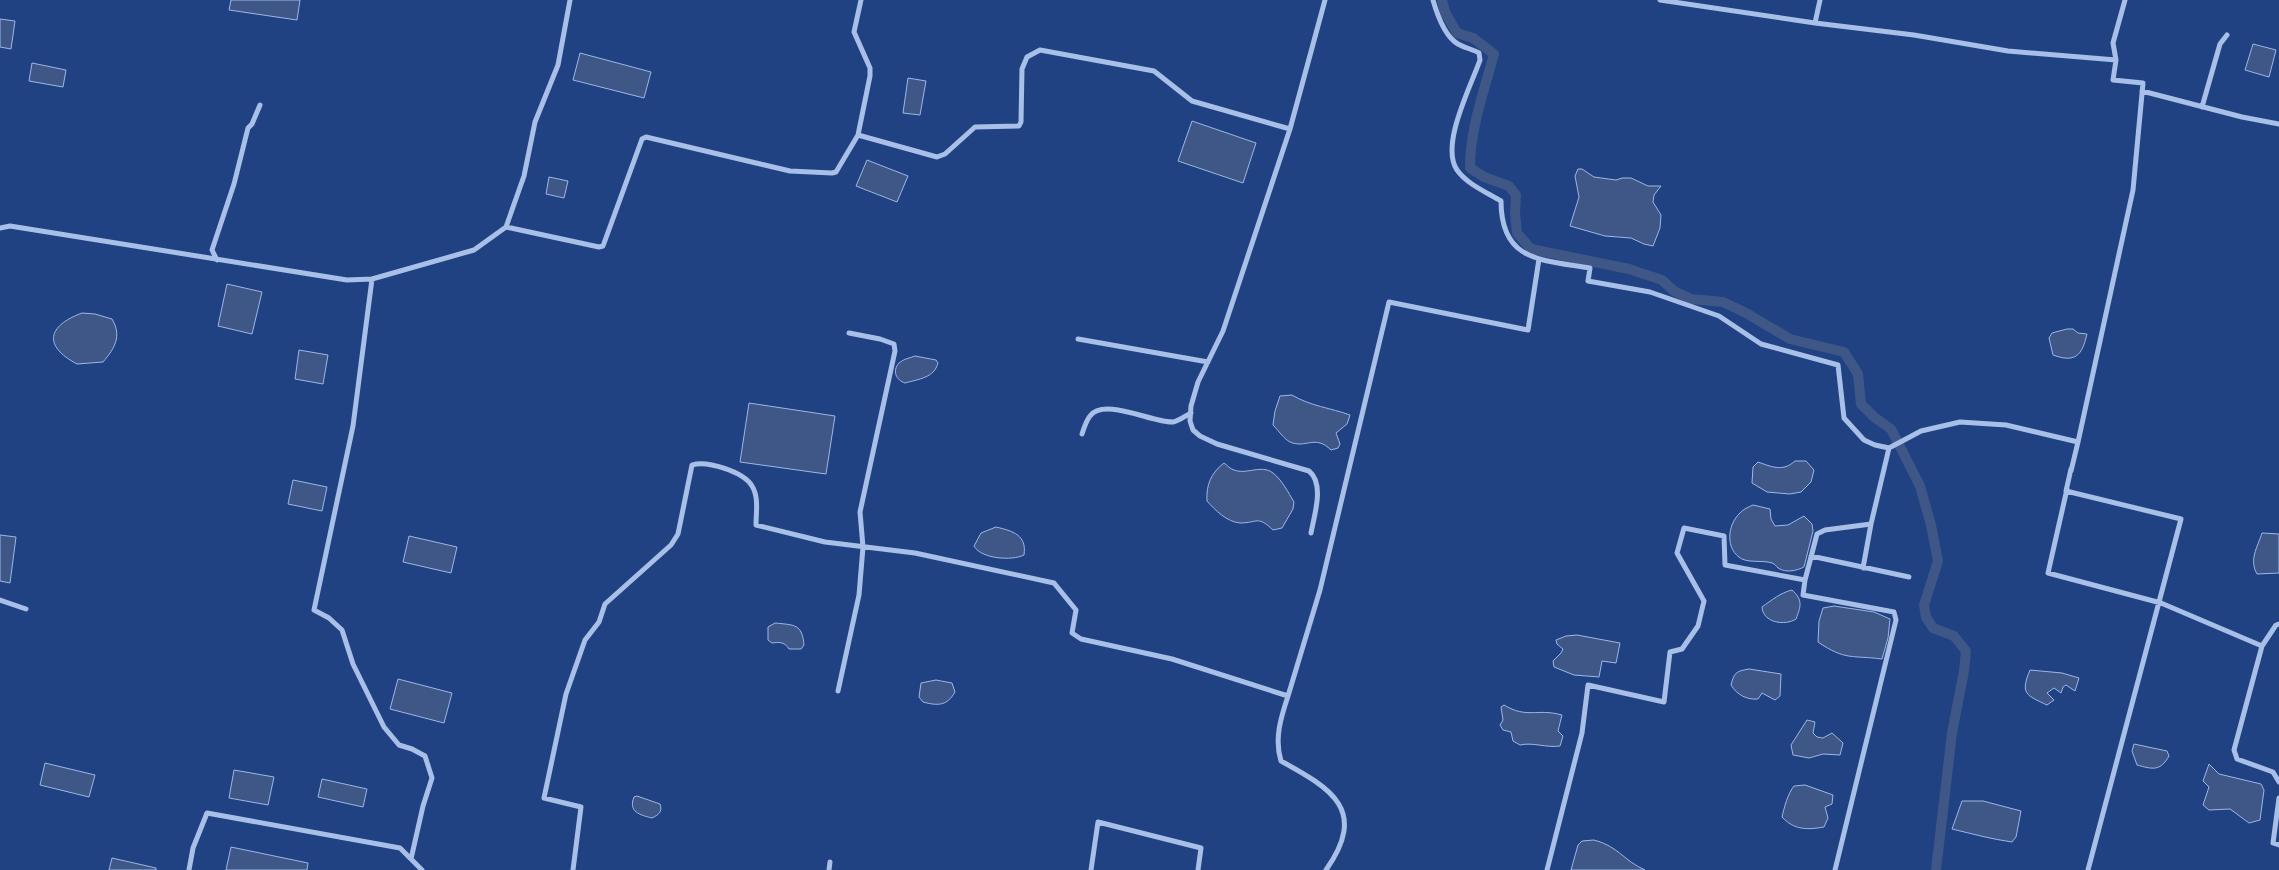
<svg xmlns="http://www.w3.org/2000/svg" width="2279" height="870" font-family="'Noto Sans',sans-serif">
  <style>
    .water { fill: #3f5786; stroke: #9bb8e9 }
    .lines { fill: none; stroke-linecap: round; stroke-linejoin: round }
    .canal { stroke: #3f5786; stroke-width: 10 }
    .minor { stroke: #a8bfe8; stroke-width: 5 }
  </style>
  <rect width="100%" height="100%" fill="#214282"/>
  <path class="water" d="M231 0H300L297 20 229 10Z
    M0 19 15 21 11 49 0 47Z
    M2253 44 2276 50 2269 77 2245 70Z
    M580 53 651 72 644 98 573 80Z
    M32 63 66 70 63 87 29 81Z
    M908 78 926 81 920 115 903 113Z
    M1192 121 1256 143 1243 183 1178 161Z
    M867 160 908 176 897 202 856 186Z
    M1578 169H1582L1594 177 1616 180 1622 178H1631L1648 186H1661L1654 195 1653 202 1661 215 1660 228 1653 246 1644 244 1631 238 1605 236 1570 226 1579 197 1575 176Z
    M549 177 568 181 564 198 546 194Z
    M227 284 262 292 252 334 218 326Z
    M82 313 95 314 112 319C122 336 115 348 103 362L77 364C43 346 47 326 82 313Z
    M2067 329H2073L2078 333 2087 334C2082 356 2075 363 2053 355L2049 338 2052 333Z
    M299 350 328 355 323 384 295 379Z
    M915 356 936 360 938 363C934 378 919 379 905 383 896 380 892 371 899 363 903 359 910 358 915 356Z
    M1292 395C1310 406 1331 408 1350 415L1347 424 1336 433 1340 444 1338 448 1331 450C1315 434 1306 449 1290 442 1284 439 1278 430 1273 425L1275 411 1280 396Z
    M749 403 835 416 826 474 740 462Z
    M1795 461H1806L1814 470 1811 482 1801 492 1790 494 1767 492 1752 483 1753 467 1758 462C1772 467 1783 472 1795 461Z
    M1224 463C1227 465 1230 469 1234 470 1247 475 1261 464 1273 473 1282 480 1288 492 1294 502L1293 509 1282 528 1273 530C1257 515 1258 523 1240 523 1227 522 1215 510 1207 501 1206 485 1211 473 1224 463Z
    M293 480 327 487 322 511 288 504Z
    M1753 505 1770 509 1771 519 1775 526 1788 525 1804 516 1812 524 1813 531 1804 567C1796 571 1786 573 1778 568 1776 566 1775 564 1772 563 1763 560 1751 563 1742 559 1725 550 1727 525 1740 513 1743 509 1749 507 1753 505Z
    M996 527C1013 531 1027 535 1024 555 1012 561 981 559 974 546L981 533Z
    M2262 533 2279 534V573L2257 574C2249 560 2257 548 2262 533Z
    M0 535 16 537 10 583 0 581Z
    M409 536 457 547 451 573 403 562Z
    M1792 590C1803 600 1801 606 1796 619 1785 626 1763 623 1762 607 1772 600 1780 593 1792 590Z
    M1834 606 1874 612 1890 619 1888 638 1882 659C1852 655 1846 661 1818 642L1819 621 1823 608Z
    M775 623C795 625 802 624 804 645L801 649H789C785 642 780 642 772 643L768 640V627Z
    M1577 635 1620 643 1616 663 1602 661 1599 677 1574 675 1554 667 1553 661 1561 653 1563 649 1557 644 1556 640 1566 636Z
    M1749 669 1781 674 1780 696 1775 700 1762 693 1758 699C1747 700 1737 695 1731 685 1734 673 1736 671 1749 669Z
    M2030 670 2062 673 2079 678 2075 691 2066 685 2063 687 2061 693 2054 688 2047 693 2054 700 2047 705C2026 695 2020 694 2030 670Z
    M398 679 452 693 444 723 390 709Z
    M936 680 952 683 955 692C947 706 938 706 923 702L919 697 921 683Z
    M1504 705C1527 719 1537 708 1562 715L1558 731 1563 736 1560 746C1546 748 1533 742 1520 745L1513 741 1511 732 1503 730 1500 725 1503 720 1501 707Z
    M1807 720 1815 722 1813 733 1817 737 1823 738 1832 733 1843 743 1840 755 1823 754 1809 758 1793 755 1791 745Z
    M2134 744 2167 751 2169 756C2160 772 2152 769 2137 765L2132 751Z
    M45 763 95 775 89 797 40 785Z
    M2209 764 2219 774 2261 784 2264 790 2260 820 2249 823 2230 809 2209 810 2203 805 2209 787 2203 781Z
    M234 770 274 777 268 805 229 798Z
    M322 779 367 789 363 807 318 797Z
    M1805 785 1833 795 1832 804 1825 807 1828 818 1824 827C1807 830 1794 830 1782 817 1784 808 1788 793 1794 786Z
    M637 796 660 804C663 812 658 815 652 818 640 815 628 812 634 797Z
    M1962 801H1983L2021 811 2016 837 2012 842C1991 839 1973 834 1952 829Z
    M1594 840C1618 846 1624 861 1645 870H1571L1578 845 1582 841Z
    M231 847 308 863 307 870H226Z
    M112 858 156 868V870H109Z"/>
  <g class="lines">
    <path class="canal" d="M1442 0 1445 12 1457 33 1473 38 1494 54C1484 92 1470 128 1470 168L1484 177 1509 186 1516 195 1515 213 1517 233 1531 249 1629 269 1662 280 1674 291 1691 299 1723 302 1746 313 1790 339 1844 352 1858 374 1861 404 1874 417 1891 429 1920 486 1931 525 1938 561 1924 605 1926 617 1933 628 1954 636 1966 651 1964 671 1952 733 1936 870"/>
    <path class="minor" d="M1433 0C1437 14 1444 36 1458 44 1465 48 1472 49 1479 53L1480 60C1471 86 1440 145 1457 170 1467 184 1486 192 1501 201 1501 262 1542 260 1590 268L1588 281 1650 292 1719 316 1761 344 1838 365 1844 418 1864 440 1875 445 1889 448 1921 431 1960 422 2006 425 2078 442 2133 190 2143 83 2113 80 2116 60 2008 51 1914 35 1815 23 1660 0
      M1815 23 1820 0
      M2116 60 2113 43 2125 0
      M2142 91 2242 117 2279 124
      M2202 107 2220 44 2227 35
      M858 135 937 157 945 154 975 127 1019 126 1021 122 1022 69 1027 57 1040 50 1154 71 1192 101 1290 129
      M506 227 599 247 603 246 642 139 646 137 790 171 832 173 836 172 858 135 870 76V68L854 32 861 0
      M0 228 10 226 347 280 372 279 474 250 506 227 524 176 535 122 558 65 570 0
      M217 260 212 250 234 184 248 128 252 124 260 105
      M372 279 353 426 314 610 329 618 342 630 353 664 384 727 399 745 412 749 425 756 432 778 423 806 411 859
      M1078 339 1208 362
      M1082 434C1084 428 1086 421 1090 416 1104 397 1153 423 1173 422 1179 421 1185 416 1191 413
      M2071 469 2066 491 2181 519 2088 870
      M2071 471 2078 442
      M2067 489 2048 573 2161 603 2262 646
      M1311 533C1314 516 1325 484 1309 471L1217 444 1200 436 1193 430 1190 421 1191 406 1198 382 1223 331 1290 129 1325 0
      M1811 556 1909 577
      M1863 568 1871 524
      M1805 580 1803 595 1894 612 1896 620 1835 870
      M0 600 26 609
      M2279 624 2276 625 2262 646 2234 750 2237 759 2273 772 2279 782
      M838 691 859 595 863 547 860 512 895 351 894 344 880 339 849 333
      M1288 696C1281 717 1274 739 1281 761 1332 789 1368 810 1326 870
      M2279 798 2273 843 2279 845
      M189 870 193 848 207 813 400 848 422 870
      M573 870 581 807 544 798 566 694 585 640 599 622 605 604 671 545 678 534 692 465C707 460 744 472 752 486 759 497 756 513 756 525L825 542 915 553 1054 583 1076 610 1072 633 1081 639 1172 659 1288 696 1320 590 1389 302 1528 330 1539 259
      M829 870 830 862
      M1091 870 1098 822 1201 848 1198 870
      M1547 870 1582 733 1588 685 1664 702 1670 652 1682 649 1698 626 1704 601 1677 553 1684 528 1724 536 1725 565 1805 580 1817 534 1825 530 1871 524 1889 448"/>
  </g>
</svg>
